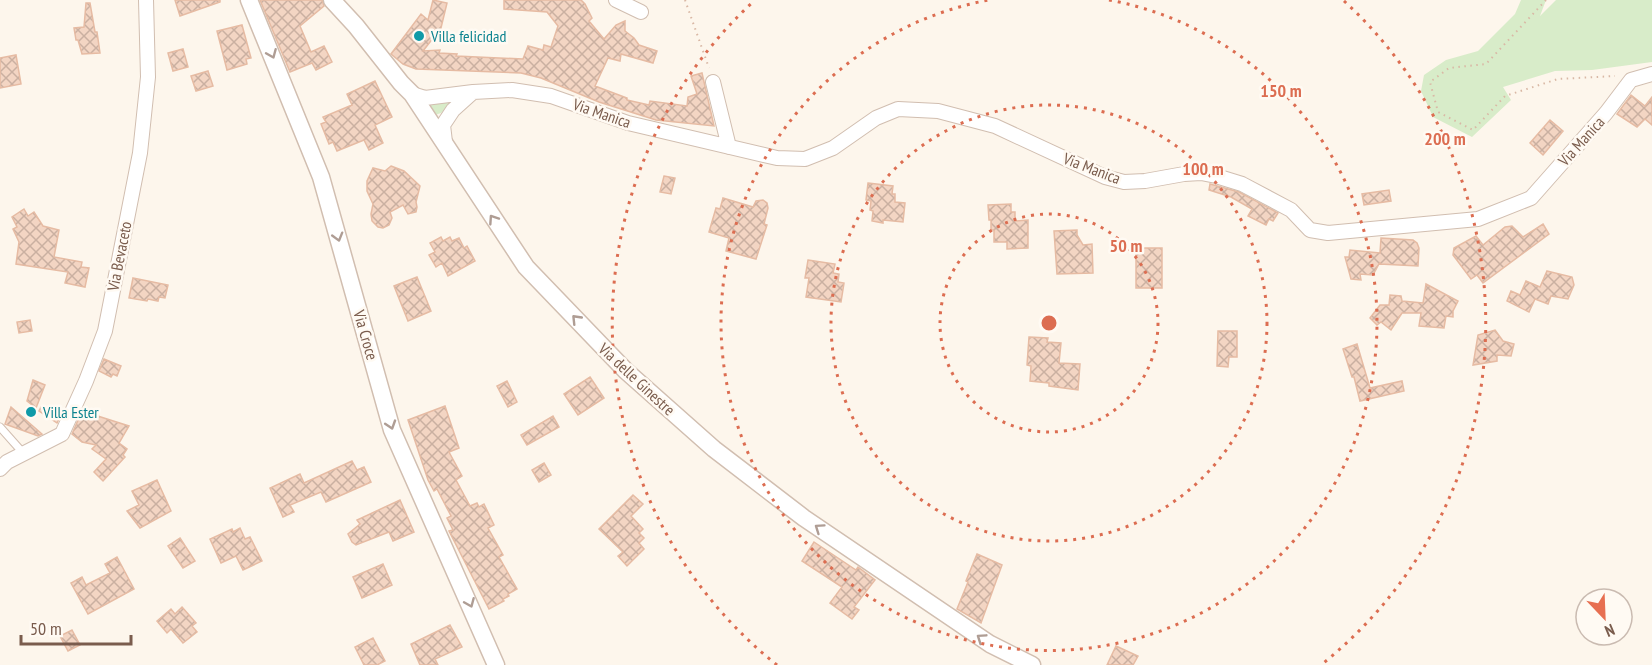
<svg xmlns="http://www.w3.org/2000/svg" width="1652" height="665" font-family="'PT Sans Narrow',sans-serif">
  <style>
    .grass { fill: #d8ecc9 }
    .building { fill: url(#building-cross-hatch); stroke: #e6bba3; stroke-width: 1.5 }
    .lines { fill: none; stroke-linecap: round; stroke-linejoin: round }
    .service-casing { stroke: #d1beb0; stroke-width: 9 }
    .minor-casing { stroke: #d1beb0; stroke-width: 16 }
    .tertiary-casing { stroke: #d1beb0; stroke-width: 19 }
    .path { stroke: #d9b8a5; stroke-width: 2; stroke-dasharray: 1.5 4.5; stroke-linecap: butt }
    .service { stroke: #fff; stroke-width: 7 }
    .minor { stroke: #fff; stroke-width: 14 }
    .tertiary { stroke: #fff; stroke-width: 16 }
    .oneway { stroke: #af9d94 }
    .ring { fill: none; stroke: #dc6d51; stroke-width: 3; stroke-dasharray: 3 6 }
    .culture-dot { fill: #0f9aa8; stroke: #fffaf3; stroke-width: 2 }
    .labels { text-anchor: middle; stroke-width: 5; stroke-linejoin: round; paint-order: stroke }
    .culture-label { font-size: 16px; fill: #0d838f; stroke: #fffaf3; text-anchor: start }
    .street-label { font-size: 16px; fill: #7a5c4d; stroke: #fffaf3 }
    .centre { fill: #dc6d51; stroke: #fffaf3; stroke-width: 3 }
    .ring-label { font-size: 18px; text-anchor: middle; font-weight: bold; fill: #dc6d51; stroke: #fffaf3; stroke-width: 5; stroke-linejoin: round; paint-order: stroke }
  </style>
  <defs>
    <pattern id="building-cross-hatch" width="8" height="8" patternUnits="userSpaceOnUse" patternTransform="scale(1.5)"><rect width="8" height="8" fill="#f3d5c3"/><path d="M0 0l8 8M0 8l8-8" fill="none" stroke="#cab0a1"/></pattern>
  </defs>
  <rect width="100%" height="100%" fill="#fdf6ec"/>
  <path class="grass" d="M1521 0H1546L1540 16 1556 0H1652V62L1592 70 1555 71 1503 87 1511 100 1472 137 1433 117 1421 91 1424 75 1446 60 1478 51 1515 14Z
    M433 101H454L441 113 432 116 426 106Z"/>
  <path class="building" d="M175 0H220V2L180 16Z
    M260 0H322L324 6 300 26 311 52 324 46 332 62 316 70 312 63 290 72Z
    M433 0 447 3 441 28 423 51 440 50 439 53 457 54 456 56 523 59 528 46 543 50 544 45 551 47 558 26 547 12 504 9V0H581L585 4 592 18 589 21 604 39 616 25 625 21V31L634 38 639 45 657 51 653 63 621 54 620 61 608 58 595 86 627 98V100L649 105 650 101 687 106 688 97 697 94 691 76 702 73 714 126 656 120 599 102 541 78 521 73 416 69 403 64 391 54 421 14 428 20Z
    M86 3H90L95 32H97L100 53 82 54 78 40H76L74 28 84 27Z
    M242 25 251 58 246 59 247 64 227 70 217 31Z
    M183 49 188 67 173 71 168 53Z
    M16 55 21 84 0 88V58Z
    M208 71 213 86 196 91 191 76Z
    M375 81 392 117 375 125 383 143 369 150 364 140 337 151 333 142 329 144 321 124 326 122 323 117 352 105 347 94Z
    M1631 95 1645 106 1652 97V125L1645 119 1637 127 1617 114Z
    M1550 120 1563 131 1543 155 1530 143Z
    M391 166 404 171 420 186 416 202 417 207 416 212 408 214 403 205 390 212 392 218 389 225 383 228 378 227 372 221 371 214 373 204 367 191V181L373 168 385 171Z
    M664 176 675 178 671 194 660 192Z
    M868 183 893 186 892 194H895V202L905 203 903 222 883 220V223L872 221 873 211 870 210 871 201 866 200Z
    M1210 184 1239 192 1278 213 1273 221 1269 219 1266 225 1248 216 1252 209 1231 197 1209 190Z
    M1389 190 1391 201 1364 205 1362 194Z
    M723 198 753 207 756 201 763 200 767 203 768 208 764 224 767 225 756 259 726 251 729 238 709 232 716 208 720 209Z
    M1011 204V212H1015V221L1028 220V248L1007 249V242H994V230H991V220H989L988 205Z
    M24 209 28 216 34 212 43 226 59 230 54 257 82 262 81 267 89 268 85 287 65 283 68 272 16 264 19 242 13 229 17 227 12 217Z
    M1543 224 1549 234 1483 283 1477 275 1471 279 1453 255 1454 248 1476 236 1483 245 1505 227 1512 226 1523 237Z
    M1077 230V235L1083 245 1092 244 1093 273 1057 274 1054 231Z
    M441 237 443 241 450 237 452 241 459 238 464 248 467 246 475 261 448 276 442 263 436 267 429 255 435 252 430 243Z
    M1381 238 1413 240 1417 243 1419 248 1418 266 1380 264V262L1373 275 1360 274 1361 280 1351 279 1345 257H1349L1350 250 1380 253Z
    M1136 248H1162V288H1136Z
    M808 260 835 264 833 273 839 274 838 282 844 283 841 302 806 297 809 278H805Z
    M1547 271 1572 277 1574 285 1568 299 1551 296 1548 304 1535 299 1529 312 1507 301 1511 291 1520 295 1526 281 1540 287Z
    M417 277 431 311 408 321 394 286Z
    M133 278 168 285 165 298 159 297 158 301 148 299 147 301 129 298Z
    M1426 284 1458 301 1453 311V317L1446 316 1444 328 1419 326 1421 313H1402L1391 330 1381 322 1377 325 1370 318 1380 305H1389L1390 295 1401 296 1402 301 1423 303Z
    M30 320 32 331 19 333 17 322Z
    M1495 330 1503 341 1514 344 1511 356 1497 355V361L1473 365 1478 335Z
    M1218 331H1237V357H1229L1228 367 1217 366Z
    M1029 337 1048 338 1047 342 1061 343 1059 363 1080 364 1078 390 1049 386V383L1030 381 1031 366 1027 365Z
    M1357 344 1370 388 1402 381 1404 391 1360 401 1354 377H1352L1343 349Z
    M104 359 121 366 117 376 113 374 111 377 99 371Z
    M590 377 604 398 578 415 564 394Z
    M33 380 45 385 36 408 27 401Z
    M507 381 517 402 508 407 497 386Z
    M445 406 459 448 449 452 462 476 456 480 470 506 477 503 479 507 484 504 494 525 488 528 503 555 499 557 517 589 508 594 509 596 503 599 504 601 489 609 449 531 453 530 447 518 451 516 437 489 434 491 428 480 408 420Z
    M11 407 42 434 38 436 5 424Z
    M41 407 61 415 57 423 39 411Z
    M82 411 129 426 119 443 127 449 123 455 125 457 103 481 94 472 106 459 92 449 96 445 82 442 72 434Z
    M553 416 559 427 527 445 521 435Z
    M352 461 357 470 364 467 371 482 326 502 321 492 290 505 294 512 283 517 270 488 300 474 304 483Z
    M544 463 551 475 539 482 532 470Z
    M157 480 171 511 140 528 127 511 139 505 132 491Z
    M633 495 643 504 631 516 643 529 639 533 644 538 639 543 644 549 627 566 618 556 623 552 599 529Z
    M400 500 414 532 393 541 389 532 356 545 352 542 348 534 360 524 357 520Z
    M240 528 245 539 250 537 262 561 243 570 236 556 221 563 210 539 232 529 233 532Z
    M180 538 195 561 183 568 168 546Z
    M814 542 856 570 858 567 875 580 854 607 859 610 852 619 830 603 842 587 802 561Z
    M977 554 1002 565 981 623 957 609 968 582 966 581Z
    M117 557 134 589 88 614 71 583 82 577 86 585 110 573 105 564Z
    M383 564 392 585 362 598 353 577Z
    M182 607 196 623 192 626 197 632 183 643 171 629 167 633 157 621 171 609 175 614Z
    M450 625 462 647 435 659 438 665H420L411 644Z
    M72 630 80 645 68 651 60 636Z
    M373 638 385 661 377 665H364L355 647Z
    M1116 646 1138 656 1133 665H1107Z"/>
  <g class="lines">
    <defs>
      <path id="service" d="M0 427 24 454"/>
      <path id="minor" d="M616 0 641 12
        M713 82 729 147
        M412 94 425 98 473 92 512 90 551 96 628 123 777 158 805 159 833 148 876 118 898 109 938 111 995 126 1105 177 1124 182 1145 181 1184 174 1201 173 1216 176 1242 184 1291 210 1310 230 1328 233 1478 219 1531 198 1606 113 1631 80 1652 74
        M445 142 443 125 453 110 473 92
        M0 469 7 462 62 434 86 381 105 331 140 153 148 77 146 0"/>
      <path id="tertiary" d="M249 0 321 177 392 430 496 665
        M332 0 356 26 401 83 412 94 526 267 626 371 714 449 804 518 990 644 1032 665"/>
    </defs>
    <use href="#service" class="service-casing"/>
    <use href="#minor" class="minor-casing"/>
    <use href="#tertiary" class="tertiary-casing"/>
    <path class="path" d="M685 0 709 68
      M1546 0 1486 64 1449 68 1430 82 1438 112 1473 130 1505 96 1558 79 1615 76"/>
    <use href="#service" class="service"/>
    <use href="#minor" class="minor"/>
    <use href="#tertiary" class="tertiary"/>
  </g>
  <defs><path id="oneway-chevron" d="M-2-3.5L2.5 0L-2 3.5" fill="none" stroke-width="1.6" stroke-linecap="round" stroke-linejoin="round" transform="scale(1.5)"/></defs>
  <g class="oneway">
    <use href="#oneway-chevron" transform="translate(272 54) rotate(67)"/>
    <use href="#oneway-chevron" transform="translate(493 219) rotate(-124)"/>
    <use href="#oneway-chevron" transform="translate(338 237) rotate(74)"/>
    <use href="#oneway-chevron" transform="translate(576 319) rotate(-134)"/>
    <use href="#oneway-chevron" transform="translate(391 425) rotate(72)"/>
    <use href="#oneway-chevron" transform="translate(819 528) rotate(-145)"/>
    <use href="#oneway-chevron" transform="translate(470 603) rotate(67)"/>
    <use href="#oneway-chevron" transform="translate(981 638) rotate(-146)"/>
  </g>
  <g class="ring">
    <circle cx="1049" cy="323" r="109"/>
    <circle cx="1049" cy="323" r="218"/>
    <path d="M1109 0A328 328 0 1 1 989 0"/>
    <path d="M777 665A437 437 0 0 1 754 1M1344 1A437 437 0 0 1 1321 665"/>
  </g>
  <g class="culture-dot">
    <circle cx="419" cy="36" r="6"/>
    <circle cx="31" cy="412" r="6"/>
  </g>
  <g class="labels">
    <g class="culture-label">
      <text x="431" y="42">Villa felicidad</text>
      <text x="43" y="418">Villa Ester</text>
    </g>
    <g class="street-label">
      <text transform="translate(602 113) rotate(19)" y="6">Via Manica</text>
      <text transform="translate(1581 141) rotate(-48)" y="6">Via Manica</text>
      <text transform="translate(1092 168) rotate(21)" y="6">Via Manica</text>
      <text transform="translate(119 256) rotate(-79)" y="6">Via Bevaceto</text>
      <text transform="translate(366 335) rotate(74)" y="6">Via Croce</text>
      <text transform="translate(637 379) rotate(43)" y="6">Via delle Ginestre</text>
    </g>
  </g>
  <circle cx="1049" cy="323" r="9" class="centre"/>
  <g class="ring-label">
    <text x="1281" y="97">150 m</text>
    <text x="1445" y="145">200 m</text>
    <text x="1203" y="175">100 m</text>
    <text x="1126" y="252">50 m</text>
  </g>
  <g transform="translate(1604 617) rotate(157)"><circle r="28" fill="#fffaf3" stroke="#cabbb1" stroke-width="1.5"/>
  <path d="M0-4.5L10 22L0 15L-10 22Z" fill="#e76f51"/>
  <text y="-9" font-size="16" font-weight="bold" text-anchor="middle" fill="#7a5c4d">N</text>
  </g>
  <path d="M21 635v9h110v-9" fill="none" stroke="#7a5c4d" stroke-width="3"/>
  <text x="30" y="635" font-size="18" fill="#7a5c4d" stroke="#fffaf3" stroke-width="4.5" paint-order="stroke">50 m</text>
</svg>
